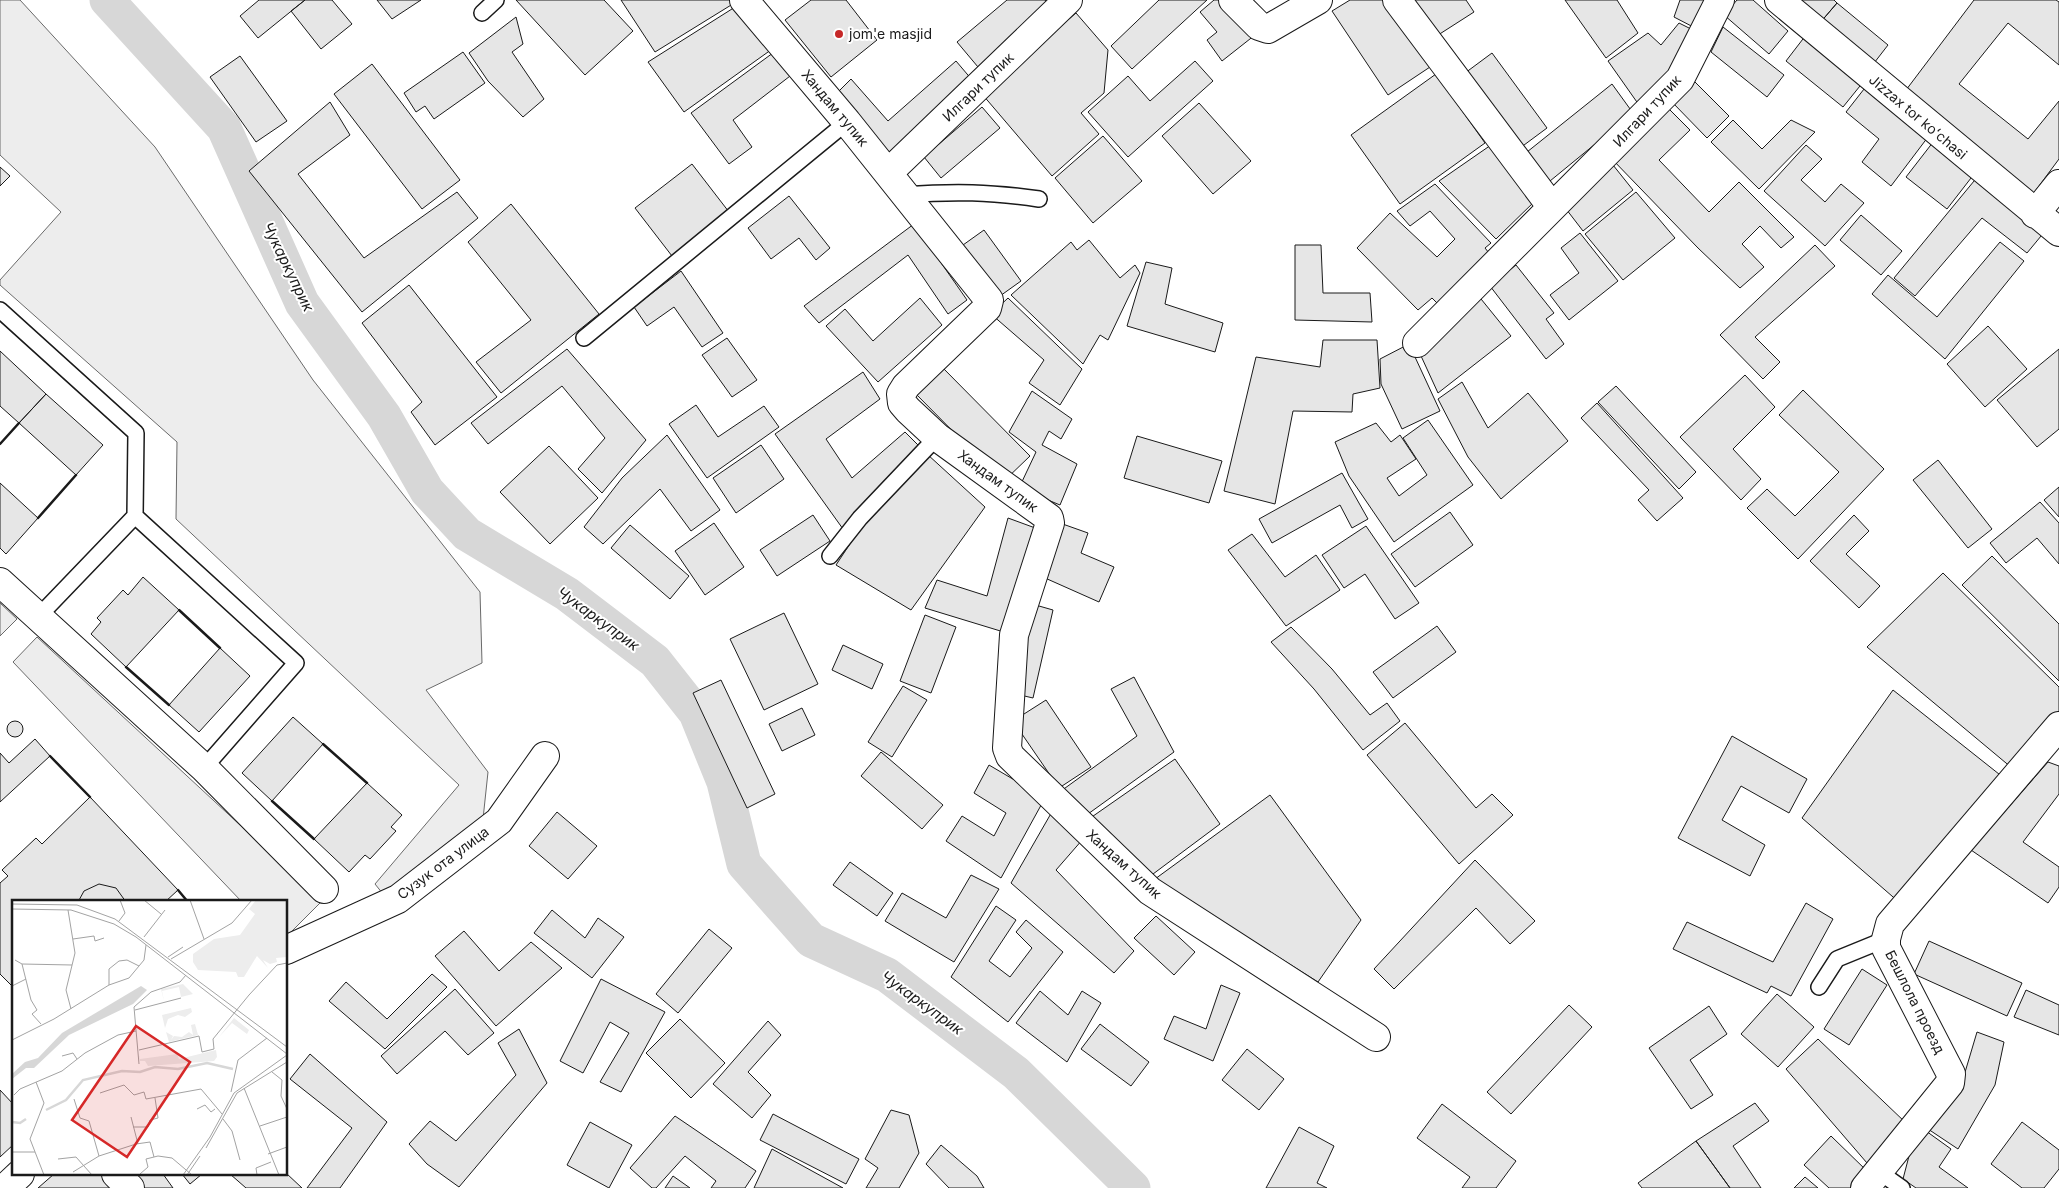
<svg xmlns="http://www.w3.org/2000/svg" width="2059" height="1188" font-family="Inter,sans-serif">
  <style>
    .built { fill: #ededed; stroke: #6a6a6a }
    .lines { fill: none; stroke-linecap: round; stroke-linejoin: round }
    .canal { stroke: #d7d7d7; stroke-width: 35 }
    .building { fill: #e6e6e6; stroke: #1a1a1a }
    .lane-casing { stroke: #1a1a1a; stroke-width: 18 }
    .street-casing { stroke: #1a1a1a; stroke-width: 30 }
    .lane { stroke: #fff; stroke-width: 15 }
    .street { stroke: #fff; stroke-width: 28 }
    .wall { stroke: #1a1a1a; stroke-width: 2.5 }
    .poi-dot { fill: #c62828; stroke: #fff; stroke-width: 2 }
    .labels { text-anchor: middle; stroke-width: 4; stroke-linejoin: round; paint-order: stroke }
    .poi-label { font-size: 14px; fill: #1a1a1a; stroke: #fff; text-anchor: start }
    .street-label { font-size: 14px; fill: #1a1a1a; stroke: #fff }
    .water-label { font-size: 15px; font-style: italic; fill: #1a1a1a; stroke: #fff }
    .inset-river { fill: none; stroke: #d7d7d7; stroke-width: 2.5 }
    .inset-road { fill: none; stroke: #a3a3a3; stroke-width: 1 }
    .view { fill: #d62828; fill-opacity: 0.15; stroke: #d62828; stroke-width: 2.5 }
    .inset-edge { fill: none; stroke: #1a1a1a; stroke-width: 2.5 }
  </style>
  <rect width="100%" height="100%" fill="#fff"/>
  <path class="built" d="M0 0H20L155 147 313 380 480 592 482 663 426 690 488 772 483 819 387 899 375 884 459 785 176 519 177 442 0 285V280L61 212 0 155Z
    M0 603 17 619 0 636Z
    M37 637 322 901 286 937V902H242L13 662Z"/>
  <g class="lines">
    <path class="canal" d="M107 0 224 128 302 303 384 416 427 491 467 534 567 594 655 661 696 713 724 782 744 864 811 940 887 975 1016 1073 1133 1188"/>
  </g>
  <path class="building" d="M259 0H305L258 38 240 16Z
    M305 0H332L352 24 321 49 291 11Z
    M377 0H421L392 19Z
    M516 0H604L633 31 585 75Z
    M621 0H734L736 2 655 52Z
    M811 0H846L877 40 831 77 785 20Z
    M1007 0H1045L1050 6 978 67 957 42Z
    M1159 0H1207L1132 69 1111 46Z
    M1214 0H1226L1255 35 1222 61 1207 40 1217 32 1200 12Z
    M1350 0H1386L1430 67 1388 95 1332 11Z
    M1409 0H1466L1474 12 1435 37Z
    M1565 0H1617L1638 33 1606 58Z
    M1680 0H1710L1699 30 1674 17Z
    M1737 0H1753L1788 31 1769 54 1724 15Z
    M1791 0H1834L1837 3 1819 24Z
    M1974 0H2056L2059 2V65L2008 23 1959 84 2028 139 2059 101V159L2033 194 1903 94Z
    M743 2 775 47 684 112 648 62Z
    M1837 3 1888 45 1871 67 1819 24Z
    M1076 13 1108 50 1104 93 1081 113 1099 134 1052 176 982 94Z
    M516 17 523 44 512 52 544 99 523 117 488 81 469 53Z
    M1679 23 1699 33 1675 73 1639 105 1608 61 1648 33 1661 45Z
    M1723 27 1784 75 1767 97 1711 52Z
    M1806 35 1864 81 1843 107 1786 61Z
    M777 50 794 73 733 120 752 147 729 164 691 113Z
    M463 52 485 83 434 119 425 106 416 112 404 93Z
    M1492 53 1547 128 1516 151 1461 76Z
    M240 56 287 121 256 142 210 77Z
    M956 61 973 81 886 155 834 96 851 79 888 121Z
    M1195 61 1213 81 1128 157 1088 112 1128 76 1150 101Z
    M372 64 460 180 422 209 334 94Z
    M1436 74 1485 143 1400 204 1351 135Z
    M1693 80 1729 116 1707 138 1671 101Z
    M1612 84 1633 113 1550 181 1527 152Z
    M1868 84 1931 133 1891 186 1862 162 1879 139 1846 112Z
    M330 102 350 135 298 174 364 258 457 192 478 218 362 312 249 171Z
    M1199 103 1251 161 1213 194 1162 136Z
    M1665 105 1690 130 1659 160 1709 212 1739 182 1794 237 1781 248 1760 226 1742 244 1764 267 1740 288 1698 248 1610 157Z
    M982 107 1000 128 941 178 924 157Z
    M1733 120 1762 149 1791 120 1815 132 1759 189 1711 142Z
    M1103 136 1142 181 1093 223 1055 178Z
    M1937 137 1978 169 1947 209 1906 177Z
    M1491 145 1536 200 1496 239 1439 181Z
    M1806 145 1822 159 1801 180 1825 202 1841 184 1864 203 1825 246 1764 191Z
    M692 164 729 212 672 256 635 208Z
    M1613 165 1633 190 1583 231 1563 205Z
    M0 167 10 176 0 186Z
    M1979 175 2046 230 2027 253 1982 218 1915 296 1894 278Z
    M1435 184 1491 243 1485 248 1489 253 1438 304 1432 298 1418 310 1357 248 1390 213 1437 257 1455 239 1430 211 1410 226 1397 211Z
    M1636 192 1675 238 1623 280 1585 234Z
    M789 196 830 248 816 260 799 238 771 259 748 228Z
    M511 204 599 314 501 393 476 362 531 320 468 242Z
    M1861 215 1902 251 1881 275 1840 240Z
    M914 224 967 300 948 314 908 255 819 323 804 306Z
    M984 230 1021 281 993 301 956 250Z
    M1580 233 1618 281 1569 320 1550 295 1579 273 1561 248Z
    M1089 240 1120 278 1135 265 1140 273 1108 340 1100 335 1083 364 1011 295 1071 242 1077 250Z
    M2000 242 2024 261 1945 359 1872 294 1888 275 1937 317Z
    M1295 245H1321L1323 293H1370L1372 322 1295 320Z
    M1815 245 1835 266 1755 337 1780 362 1763 379 1720 335Z
    M1146 262 1172 268 1165 304 1223 323 1215 352 1127 326Z
    M1516 265 1554 313 1546 319 1564 344 1546 359 1490 286Z
    M681 271 723 333 702 347 674 307 647 326 634 307Z
    M409 285 497 397 435 445 411 412 422 402 362 323Z
    M1477 294 1511 336 1438 393 1416 345Z
    M920 298 942 325 878 382 826 326 845 309 873 341Z
    M1008 298 1082 369 1060 405 1029 383 1044 360 991 314Z
    M1988 326 2027 369 1985 407 1947 364Z
    M727 338 757 380 732 397 702 355Z
    M1323 340H1377L1380 388 1353 394 1352 412 1293 411 1275 504 1224 491 1256 357 1320 367Z
    M1409 344 1440 411 1402 429 1381 384 1380 359Z
    M567 349 646 440 602 493 578 469 605 438 562 386 488 444 471 423Z
    M2059 349V429L2037 447 1997 400Z
    M0 351 46 394 19 423 0 406Z
    M941 366 1030 456 1003 482 914 392Z
    M863 372 880 399 826 439 852 478 905 432 923 450 843 529 775 434Z
    M1745 375 1775 407 1733 449 1761 479 1741 500 1680 437Z
    M1462 382 1488 428 1528 393 1568 441 1501 499 1468 457 1438 399Z
    M1616 386 1696 472 1679 489 1598 402Z
    M1803 390 1884 469 1798 559 1747 508 1767 489 1795 516 1839 472 1779 415Z
    M1032 391 1072 419 1061 439 1049 431 1042 445 1077 464 1060 505 1019 488 1036 452 1009 432Z
    M46 394 103 445 76 475 19 423Z
    M1597 403 1683 498 1657 521 1638 500 1649 490 1581 418Z
    M696 405 718 437 764 406 779 427 707 478 669 424Z
    M1428 420 1473 485 1394 542 1349 476 1335 442 1376 423 1391 442 1400 435 1416 459 1387 478 1399 496 1427 475 1403 438Z
    M667 435 720 510 691 531 660 489 603 544 584 527 622 478Z
    M1137 436 1222 461 1209 503 1124 478Z
    M761 445 784 479 736 513 713 478Z
    M549 446 598 498 550 544 500 492Z
    M927 454 985 507 911 610 836 565 871 512Z
    M1938 460 1992 529 1968 548 1913 480Z
    M1342 473 1368 519 1352 528 1340 505 1272 543 1259 519Z
    M0 483 38 518 6 554 0 548Z
    M2059 487V517L2044 500Z
    M2040 502 2059 523V564L2037 538 2006 563 1990 543Z
    M1450 512 1473 545 1415 587 1391 554Z
    M813 515 830 541 777 576 760 550Z
    M1854 515 1869 531 1846 554 1880 586 1859 608 1810 561Z
    M1008 518 1038 529 1007 633 925 608 937 580 987 596Z
    M1057 522 1088 533 1081 553 1114 567 1099 602 1036 574Z
    M714 523 744 567 705 595 675 551Z
    M630 525 689 576 670 599 611 548Z
    M1366 526 1419 603 1395 619 1365 574 1344 588 1322 555Z
    M1252 534 1285 577 1316 555 1340 590 1286 626 1228 550Z
    M1992 556 2059 624V681L1962 585Z
    M1943 573 2059 687V718L2012 768 1867 647Z
    M143 577 179 610 126 667 91 634 101 622 97 618 123 590 128 595Z
    M1032 604 1053 610 1033 698 1016 694Z
    M784 613 818 684 764 710 730 639Z
    M925 615 956 627 931 693 900 681Z
    M1437 626 1456 652 1393 698 1373 672Z
    M1291 627 1332 669 1370 715 1387 703 1400 721 1363 750 1314 689 1271 642Z
    M843 645 883 664 872 689 832 670Z
    M220 648 250 676 199 732 169 705Z
    M1134 677 1174 752 1081 819 1061 791 1137 736 1111 689Z
    M721 680 775 794 747 808 693 693Z
    M903 686 927 700 892 757 868 742Z
    M1893 690 2009 782 1900 903 1802 818Z
    M1046 700 1091 767 1059 788 1013 721Z
    M802 708 815 735 782 751 769 724Z
    M293 717 323 744 272 801 242 773Z
    M7 729a8 8 0 1 1 16 0a8 8 0 1 1-16 0Z
    M1405 723 1476 808 1492 794 1513 815 1459 864 1367 755Z
    M1732 736 1807 779 1789 813 1741 786 1722 820 1765 845 1750 876 1678 838Z
    M35 739 50 756 0 802V753L9 763Z
    M881 752 943 805 922 829 861 776Z
    M1175 759 1220 824 1149 877 1086 821Z
    M2048 762 2059 766V794L2023 842 2059 867V887L2048 903 1971 850Z
    M989 765 1045 798 1001 878 946 841 962 816 994 836 1006 813 974 793Z
    M367 783 402 815 391 827 396 831 370 859 365 855 349 872 314 839Z
    M1270 795 1361 920 1318 982 1155 879Z
    M90 797 178 890 165 902H14V988L0 974V883L8 876 2 870 36 838 42 844Z
    M1053 810 1083 839 1056 870 1134 951 1114 973 1011 883Z
    M557 812 597 846 568 879 529 846Z
    M1475 860 1535 921 1510 944 1476 908 1394 989 1374 969Z
    M850 862 893 893 877 916 833 885Z
    M971 875 999 889 954 962 885 921 902 893 946 918Z
    M99 884 116 888 126 902H78L84 891Z
    M1806 903 1833 919 1791 996 1771 986 1767 993 1673 949 1687 922 1773 962Z
    M996 906 1016 920 989 961 1010 977 1032 948 1016 932 1026 920 1063 952 1008 1022 951 977Z
    M552 910 585 938 598 918 624 937 592 978 534 933Z
    M1156 916 1195 952 1174 975 1134 938Z
    M709 929 732 948 678 1013 656 994Z
    M464 931 499 971 531 942 562 968 496 1026 435 956Z
    M1929 941 2022 983 2007 1016 1914 974Z
    M1862 969 1887 985 1849 1045 1824 1029Z
    M432 974 447 987 385 1049 329 1001 346 982 387 1019Z
    M601 979 665 1012 621 1092 600 1082 629 1033 610 1022 583 1073 560 1061Z
    M1221 985 1240 993 1213 1061 1164 1039 1174 1016 1206 1029Z
    M455 989 494 1033 468 1055 445 1031 397 1074 381 1056Z
    M2026 990 2059 1005V1035L2014 1017Z
    M1040 991 1068 1015 1082 991 1101 1003 1067 1062 1016 1023Z
    M1777 994 1814 1027 1778 1067 1741 1034Z
    M1569 1005 1592 1027 1511 1114 1487 1092Z
    M1709 1006 1727 1034 1690 1060 1713 1095 1691 1109 1649 1048Z
    M680 1019 725 1063 691 1098 646 1053Z
    M768 1021 781 1035 748 1072 771 1095 752 1118 713 1084Z
    M1100 1024 1149 1062 1131 1086 1081 1049Z
    M519 1029 547 1083 459 1187 427 1164 409 1144 430 1121 456 1141 516 1075 498 1043Z
    M1977 1032 2004 1042 1995 1085 1958 1149 1928 1129 1963 1079Z
    M1818 1039 1906 1123 1867 1163 1786 1069Z
    M1247 1049 1284 1079 1259 1110 1222 1080Z
    M310 1054 387 1122 340 1188H307L352 1128 290 1079Z
    M0 1090 14 1105V1144L0 1157Z
    M1755 1103 1769 1121 1733 1146 1761 1188H1730L1696 1141Z
    M1442 1104 1516 1161 1496 1188H1462L1470 1177 1417 1138Z
    M891 1110 909 1115 919 1153 899 1188H866L878 1168 865 1159Z
    M773 1114 859 1159 846 1184 760 1140Z
    M675 1116 756 1171 745 1188H711L716 1181 685 1156 656 1188H652L630 1168Z
    M590 1122 632 1145 609 1188 567 1165Z
    M2022 1122 2059 1150V1169L2044 1188H2022L1991 1164Z
    M1299 1127 1334 1146 1317 1183 1327 1188H1266Z
    M1926 1131 1951 1149 1939 1167 1968 1188H1916L1903 1179 1909 1156Z
    M1831 1136 1868 1172 1852 1188H1829L1804 1165Z
    M1696 1141 1730 1188H1642L1638 1183Z
    M941 1145 977 1176 984 1188H949L926 1164Z
    M772 1149 843 1188H754Z
    M286 1173 302 1188H246L230 1174Z
    M54 1174H104L115 1188H38Z
    M127 1174H163L173 1188H137Z
    M182 1174H202L190 1184Z
    M673 1176 690 1188H665Z
    M1805 1177 1818 1188H1794Z"/>
  <g class="lines">
    <defs>
      <path id="lane" d="M482 13 496 0
        M905 195C955 191 990 192 1039 199
        M0 310 136 433 135 516 296 663 204 768
        M584 338 847 122
        M830 556 860 518 937 437
        M38 617 135 516
        M1819 987 1837 959 1886 939
        M1878 1171 1902 1188"/>
      <path id="street" d="M744 0 847 122 989 300 987 308 906 386 901 394 902 403 908 410 937 437 1049 518 1050 523 1014 635 1007 748 1010 756 1150 891 1376 1037
        M1233 0 1259 26 1268 29 1318 0
        M1397 0 1551 206
        M1779 0 2059 232
        M888 173 1068 0
        M2035 214 2059 184
        M1417 343 1680 79 1720 0
        M0 582 204 768 324 889
        M286 950 398 899 499 821 545 756
        M116 1174 130 1188
        M5 1188 20 1174
        M1865 1188 1950 1083 1951 1074 1886 948V939L1890 924 2059 726"/>
    </defs>
    <use href="#lane" class="lane-casing"/>
    <use href="#street" class="street-casing"/>
    <use href="#lane" class="lane"/>
    <use href="#street" class="street"/>
    <path class="wall" d="M0 444 19 423
      M38 518 76 475
      M179 610 220 648
      M126 667 169 705
      M323 744 367 783
      M50 756 90 797
      M272 801 314 839
      M178 890 188 902"/>
  </g>
  <circle class="poi-dot" cx="839" cy="34" r="5"/>
  <g class="labels">
    <g class="poi-label">
      <text x="849" y="39">jom'e masjid</text>
    </g>
    <g class="street-label">
      <text transform="translate(978 87) rotate(-44)" y="5">Илгари тупик</text>
      <text transform="translate(835 108) rotate(50)" y="5">Хандам тупик</text>
      <text transform="translate(1647 111) rotate(-47)" y="5">Илгари тупик</text>
      <text transform="translate(1918 117) rotate(40)" y="5">Jizzax tor koʻchasi</text>
      <text transform="translate(998 481) rotate(36)" y="5">Хандам тупик</text>
      <text transform="translate(443 863) rotate(-37)" y="5">Сузук ота улица</text>
      <text transform="translate(1124 864) rotate(42)" y="5">Хандам тупик</text>
      <text transform="translate(1915 1002) rotate(63)" y="5">Бешлола проезд</text>
    </g>
    <g class="water-label">
      <text transform="translate(288 267) rotate(64)" y="5">Чукаркуприк</text>
      <text transform="translate(598 619) rotate(36)" y="5">Чукаркуприк</text>
      <text transform="translate(922 1003) rotate(36)" y="5">Чукаркуприк</text>
    </g>
  </g>
  <g transform="translate(12 900)">
    <rect width="275" height="275" fill="#fff"/>
    <path d="M244 0H275V57L264 58 265 62 258 64 251 60 256 68 245 56 232 77H226L224 72 186 70 181 62V54L202 39 228 35 243 14 237 9ZM171 84 181 94 169 97 167 87 150 91 152 101 149 89ZM179 108 180 112 173 117 166 115 156 119 153 128 150 115ZM222 118 237 130 235 134 220 123 207 137ZM183 124 186 135 157 142 154 132 161 136 159 140 162 136 170 137 177 132 181 135 179 125ZM204 150 205 157 202 161 136 166 133 161H128L126 152 128 159 165 154 167 159Z" fill="#ededed"/>
    <path d="M129 86 135 90 121 104 57 135 22 168H14L0 179V174L13 162 26 158 50 133Z" fill="#d7d7d7"/>
    <path class="inset-river" d="M34 210 54 200 71 180 110 171 128 172 143 167 166 169 195 163 221 169M0 222 8 223 14 219"/>
    <path class="inset-road" d="M132 0 149 14M178 0 192 39M0 4 65 5 103 19 275 147M0 9 59 10 102 24 124 37 275 154M56 10 63 53 54 90 59 109M107 21 113 13 108 0M132 37 153 10M61 39 82 36 83 41 92 38M156 57 171 47M159 59 220 23 240 0M3 60 10 64 60 65M10 64 19 100 25 110 20 114 29 124M97 85V69L107 61 115 60 127 66M0 86 14 79M123 110 169 98M0 140 42 119 97 85 117 78 132 60 134 45M127 150 187 136 190 152 202 149 201 139 237 95 265 65 275 63M50 156 61 153 65 159M127 164 122 107 139 92 168 82 174 75M260 172 270 180 269 196 275 209M24 182 32 203 18 239 32 275M232 188 267 275M219 192 226 160 255 138M88 193 112 185 122 195 132 192 134 199 189 189 210 214M2 195 8 189 50 171 73 153 106 135 124 131M62 199 68 218 77 221 87 256M185 209 193 205 199 212 203 209M119 217 126 244M211 219 220 231 228 260M248 226 275 217M121 227H136L138 220 146 218 143 198M194 248 225 193 275 162M0 252H23M256 254 275 247M46 259 64 257 80 275M61 272 87 256 124 244 138 242 142 257M128 274 136 267 134 259 146 256 160 258 180 275M171 275 198 237 222 193 275 155M175 275 188 256M245 275 244 268 259 262"/>
    <path class="view" d="M124 126 178 162 115 257 60 220Z"/>
    <rect width="275" height="275" class="inset-edge"/>
  </g>
</svg>
